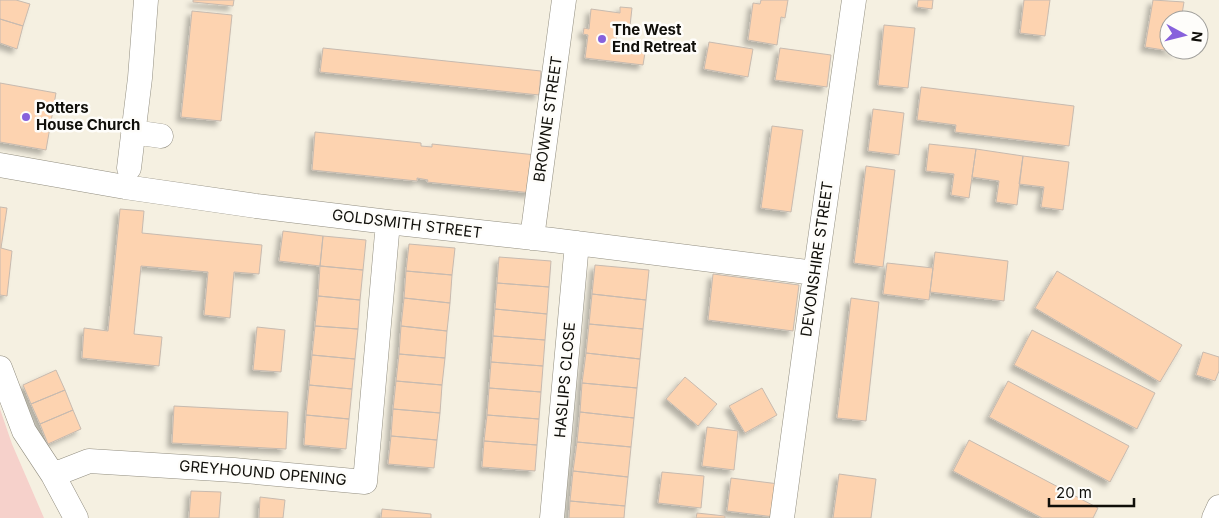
<svg xmlns="http://www.w3.org/2000/svg" width="1219" height="518" font-family="Inter,sans-serif">
  <style>
    .green { fill: #f6d1cb }
    .building { fill: #fdd3b0; stroke: #c7baaf; filter: url(#shadow) }
    .lines { fill: none; stroke-linecap: round; stroke-linejoin: round }
    .minor-casing { stroke: #928e80; stroke-width: 25 }
    .minor { stroke: #fff; stroke-width: 24 }
    .poi-dot { fill: #8761dc; stroke: #fefdfa; stroke-width: 2 }
    .labels { text-anchor: middle; stroke-width: 5; stroke-linejoin: round; paint-order: stroke }
    .poi-label { font-size: 15px; font-weight: bold; fill: #100f0a; stroke: #fefdfa; text-anchor: start }
    .street-label { font-size: 15px; fill: #100f0a; stroke: #fefdfa }
  </style>
  <defs>
    <filter id="shadow"><feDropShadow dx="-4.5" dy="4.5" stdDeviation="2.5" flood-color="#0004"/></filter>
  </defs>
  <rect width="100%" height="100%" fill="#f5f0e1"/>
  <path class="green" d="M0 409 12 444 44 518H0Z"/>
  <path class="building" d="M0 0H16L30 4 23 26 0 19Z
    M193 0H234L233 6 193 2Z
    M761 0H788L785 18 781 17 777 45 748 40 753 3 760 4Z
    M918 0H933L932 9 917 7Z
    M1024 0H1050L1045 36 1020 33Z
    M1153 0 1184 2 1181 20H1169V50H1176V52L1145 47Z
    M620 7 632 8 630 26 618 25 616 43 632 45V52L645 53 643 65 585 58 588 35 583 34 584 28 589 29 591 9 620 13Z
    M192 11 232 15 221 121 181 117Z
    M0 19 23 26 17 49 0 43Z
    M884 25 915 28 908 88 878 85Z
    M709 42 753 49 748 77 704 69Z
    M323 48 541 71 539 95 320 72Z
    M780 48 831 55 827 87 775 80Z
    M0 83 56 93 46 150 0 142Z
    M921 87 1074 106 1069 146 955 132 956 125 917 120Z
    M873 109 904 113 899 155 868 151Z
    M772 126 803 130 791 212 761 208Z
    M315 132 421 143V146L432 147V144L536 155 532 193 427 182 428 180 417 178V181L312 170Z
    M929 144 976 149 969 198 951 195 954 174 926 171Z
    M976 149 1023 156 1017 205 996 202 999 181 972 177Z
    M1023 156 1069 162 1063 210 1041 207 1044 187 1019 184Z
    M866 166 895 170 883 267 854 263Z
    M0 207 7 208 1 248 12 251 7 296 0 295Z
    M120 209 144 211 142 233 262 245 259 274 234 272 230 318 204 315 208 272 141 266 134 334 162 337 159 366 82 358 84 328 108 331Z
    M283 231 323 236 320 266 279 261Z
    M323 236 366 240 363 270 320 266Z
    M409 244 455 248 452 275 406 271Z
    M935 252 1008 261 1004 301 930 292Z
    M499 257 551 261 549 287 497 283Z
    M887 263 933 268 929 300 883 294Z
    M595 265 649 270 646 300 592 294Z
    M320 266 363 270 360 300 318 296Z
    M406 271 452 275 450 303 404 298Z
    M1057 271 1182 345 1160 382 1035 308Z
    M713 274 799 285 793 331 708 320Z
    M497 283 549 287 547 314 495 309Z
    M592 294 646 300 643 329 589 324Z
    M318 296 360 300 358 329 315 326Z
    M404 298 450 303 447 331 401 326Z
    M851 298 879 302 866 421 837 418Z
    M495 309 547 314 545 340 493 336Z
    M589 324 643 329 640 359 586 353Z
    M315 326 358 329 355 359 312 355Z
    M401 326 447 331 445 358 399 354Z
    M257 327 285 330 281 372 253 370Z
    M1032 330 1155 393 1137 429 1014 365Z
    M493 336 545 340 543 366 491 362Z
    M1203 352 1219 357V371L1215 381 1196 375Z
    M586 353 640 359 637 388 582 383Z
    M399 354 445 358 442 385 396 381Z
    M312 355 355 359 352 389 309 385Z
    M491 362 543 366 541 392 489 388Z
    M56 370 65 390 31 404 23 385Z
    M685 377 717 404 698 426 666 399Z
    M396 381 442 385 440 413 393 409Z
    M1008 381 1129 446 1110 482 989 417Z
    M582 383 637 388 634 418 580 412Z
    M309 385 352 389 349 419 306 415Z
    M489 388 541 392 539 419 487 415Z
    M762 388 777 415 745 433 729 406Z
    M65 390 73 410 40 424 31 404Z
    M174 406 288 412 286 449 172 443Z
    M393 409 440 413 437 440 391 436Z
    M73 410 81 429 48 444 40 424Z
    M580 412 634 418 631 447 577 442Z
    M306 415 349 419 346 449 304 445Z
    M487 415 539 419 537 445 484 441Z
    M707 427 738 431 734 470 702 466Z
    M391 436 437 440 434 468 388 464Z
    M969 440 1098 508 1093 518H1042L953 471Z
    M484 441 537 445 535 471 482 467Z
    M577 442 631 447 628 477 573 471Z
    M573 471 628 477 625 506 570 501Z
    M662 472 704 476 701 508 658 503Z
    M839 474 876 479 871 518H833Z
    M731 478 779 484 774 517 727 511Z
    M191 491 221 492 219 518H189Z
    M260 497 285 500 283 518H259Z
    M570 501 625 506 624 518H569Z
    M382 509 431 514V518H381Z
    M697 513 725 516V518H696Z"/>
  <g class="lines">
    <defs>
      <path id="minor" d="M133 132 161 136
        M0 165 125 187 256 206 388 222 552 240 815 273
        M129 168 140 78 146 0
        M532 238 564 0
        M0 368 24 431 53 475 76 518
        M53 475 89 461 234 470 365 482 388 222
        M552 518 577 243
        M782 518 813 289 854 0
        M1214 518 1219 507"/>
    </defs>
    <use href="#minor" class="minor-casing"/>
    <use href="#minor" class="minor"/>
  </g>
  <g class="poi-dot">
    <circle cx="602" cy="39" r="5"/>
    <circle cx="26" cy="117" r="5"/>
  </g>
  <g class="labels">
    <g class="poi-label">
      <text x="612" y="35">The West<tspan x="612" dy="17">End Retreat</tspan></text>
      <text x="36" y="113">Potters<tspan x="36" dy="17">House Church</tspan></text>
    </g>
    <g class="street-label">
      <text transform="translate(548 119) rotate(-82)" y="5">BROWNE STREET</text>
      <text transform="translate(407 224) rotate(7)" y="5">GOLDSMITH STREET</text>
      <text transform="translate(817 259) rotate(-82)" y="5">DEVONSHIRE STREET</text>
      <text transform="translate(565 380) rotate(-85)" y="5">HASLIPS CLOSE</text>
      <text transform="translate(263 473) rotate(5)" y="5">GREYHOUND OPENING</text>
    </g>
  </g>
  <g transform="translate(1184 35) rotate(97)"><circle r="24" fill="#fefdfa" stroke="#9f9e9a"/>
  <path d="M0-4L9 19L0 12L-9 19Z" fill="#8761dc"/>
  <text y="-8" font-size="14" font-weight="bold" text-anchor="middle" fill="#100f0a">N</text>
  </g>
  <path d="M1049 498v8h85v-8" fill="none" stroke="#100f0a" stroke-width="2.5"/>
  <text x="1056" y="498" font-size="15" fill="#100f0a" stroke="#fefdfa" stroke-width="4" paint-order="stroke">20 m</text>
</svg>
